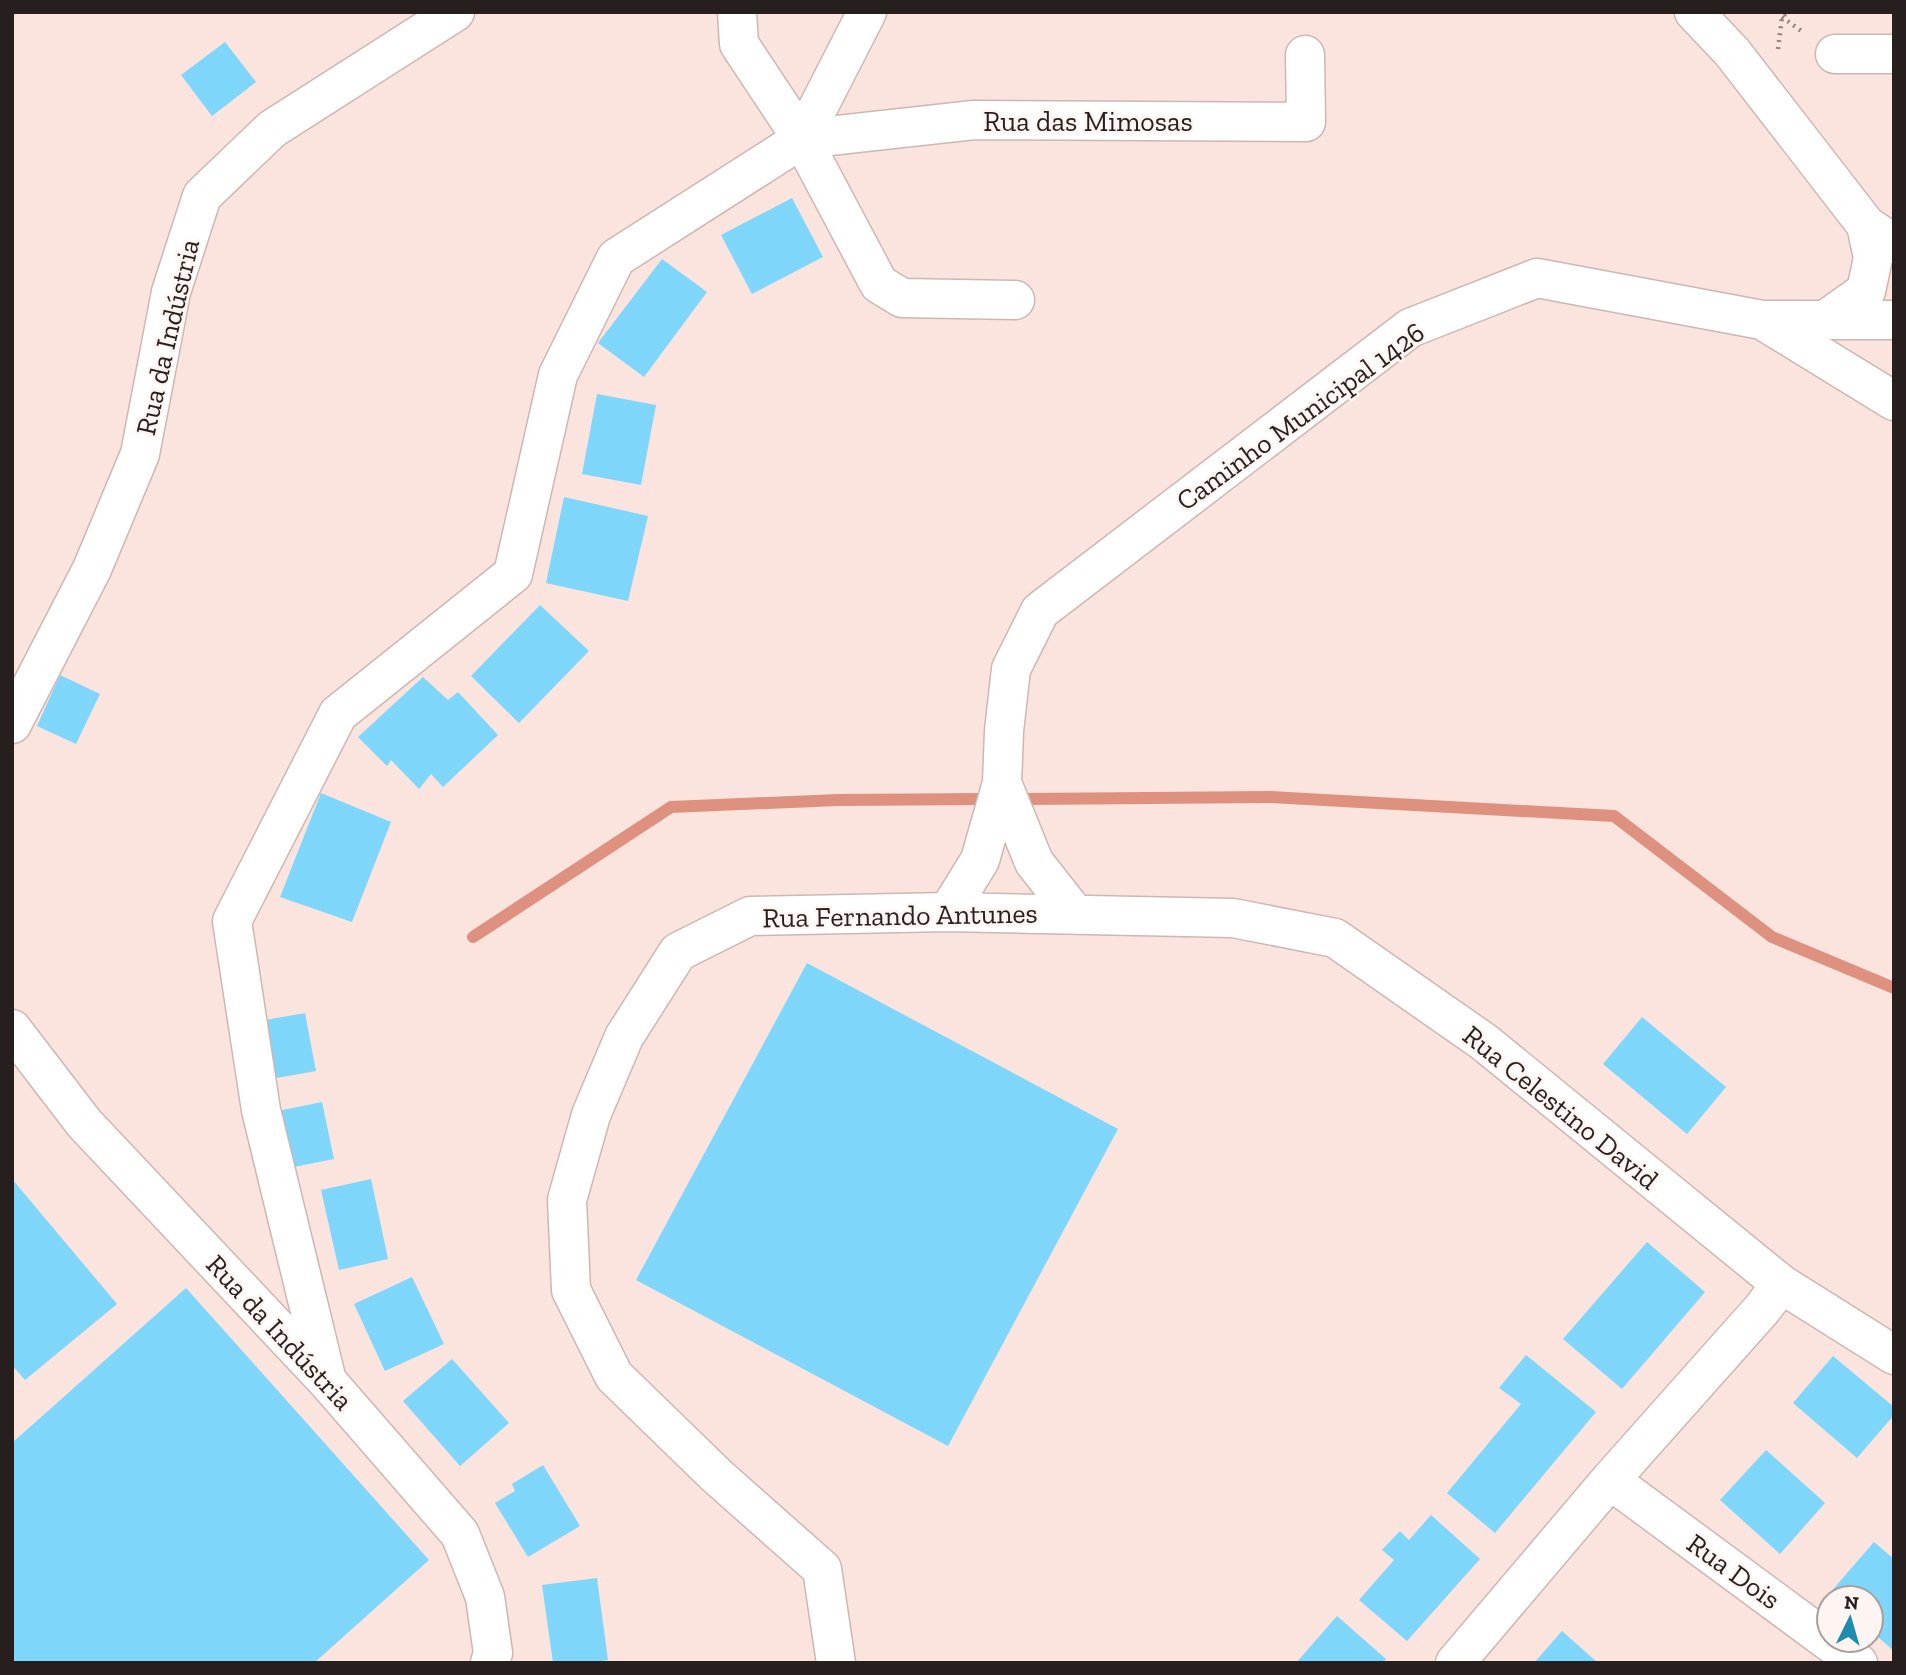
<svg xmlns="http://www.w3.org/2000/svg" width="1906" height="1675" font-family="'Zilla Slab',serif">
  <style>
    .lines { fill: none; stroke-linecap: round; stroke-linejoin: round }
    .stream { stroke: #de917f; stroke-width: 12 }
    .building { fill: #7fd6fb }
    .street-casing { stroke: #ceb7b2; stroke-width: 41 }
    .secondary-casing { stroke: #ceb7b2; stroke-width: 41 }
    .path { stroke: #938380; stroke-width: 4.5; stroke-dasharray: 2 5; stroke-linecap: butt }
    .street { stroke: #fff; stroke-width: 38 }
    .secondary { stroke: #fff; stroke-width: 38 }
    .labels { text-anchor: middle; stroke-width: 5; stroke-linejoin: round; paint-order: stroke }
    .street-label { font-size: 28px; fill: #271f1d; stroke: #fef4f2 }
  </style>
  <rect width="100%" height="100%" fill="#fbe3de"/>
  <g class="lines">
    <path class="stream" d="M1026 799 1270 797 1614 816 1772 937 1894 988
      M473 937 671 807 838 800 985 799"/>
  </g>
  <path class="building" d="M225 42 256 82 212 116 181 75Z
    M792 198 823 257 752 294 721 235Z
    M662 259 707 292 644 377 598 343Z
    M597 394 656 405 641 485 582 474Z
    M564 497 648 516 628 601 546 583Z
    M540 605 589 651 519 723 471 676Z
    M60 675 100 694 76 744 37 726Z
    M423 677 448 700 458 692 498 735 443 787 431 774 419 789 391 760 387 766 358 737Z
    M321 793 391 822 352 922 280 897Z
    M807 963 1118 1129 948 1446 636 1280Z
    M305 1013 316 1071 265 1080 254 1022Z
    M1642 1017 1726 1087 1687 1134 1603 1064Z
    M322 1102 334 1159 284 1169 273 1112Z
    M12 1179 117 1304 25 1380 12 1365Z
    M371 1179 388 1259 339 1270 321 1190Z
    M1647 1242 1705 1292 1622 1389 1563 1339Z
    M412 1277 444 1344 385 1371 354 1304Z
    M186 1288 429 1560 314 1663H12V1443Z
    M1526 1355 1596 1412 1495 1533 1447 1493 1521 1404 1499 1388Z
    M1833 1356 1894 1407V1415L1857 1458 1793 1403Z
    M452 1359 509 1423 460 1466 403 1401Z
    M1766 1450 1825 1503 1780 1554 1720 1500Z
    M543 1465 580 1526 528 1557 495 1503 515 1491 512 1484Z
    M1431 1515 1480 1559 1407 1641 1359 1600 1394 1560 1382 1550 1400 1531 1409 1540Z
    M1874 1542 1894 1559V1651L1871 1631V1598H1833L1829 1594Z
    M597 1578 608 1660 587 1663H553L542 1585Z
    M1337 1616 1386 1659 1383 1663H1296Z
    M1562 1631 1598 1663H1534Z"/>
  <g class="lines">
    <defs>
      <path id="street" d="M737 12 739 44 802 139 879 284 902 298 1015 300
        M1694 12 1732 52 1866 225 1894 244
        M1835 54H1894
        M802 139 974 120 1306 122 1305 55
        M1762 320 1894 401
        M1824 321 1866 291 1873 258 1866 225
        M1002 783 1034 862 1074 913
        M948 912 980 860 1002 783 1004 731 1011 669 1040 611 1410 328 1537 278 1762 320H1894
        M1781 1284 1894 1355
        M327 1381 261 1110 232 921 338 714 513 574 558 375 616 258 802 139 867 12
        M1610 1480 1858 1663
        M836 1663 822 1569 717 1476 614 1376 571 1290 567 1200 591 1115 624 1037 678 952 750 916 948 912 1233 918 1335 938 1484 1042 1781 1284 1763 1308 1610 1480 1455 1663"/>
      <path id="secondary" d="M12 724 92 569 140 454 171 292 202 196 272 129 455 12
        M12 1029 84 1123 327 1381 460 1534 485 1597 493 1653 490 1663"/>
    </defs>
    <use href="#street" class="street-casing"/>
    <use href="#secondary" class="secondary-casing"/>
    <path class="path" d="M1782 17 1804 33
      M1778 49 1782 17 1787 12"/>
    <use href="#street" class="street"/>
    <use href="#secondary" class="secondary"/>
  </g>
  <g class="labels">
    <g class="street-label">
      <text x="1088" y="131">Rua das Mimosas</text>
      <text transform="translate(167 337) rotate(-77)" y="10">Rua da Indústria</text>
      <text transform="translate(1300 416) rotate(-36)" y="10">Caminho Municipal 1426</text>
      <text transform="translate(900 915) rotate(-1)" y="10">Rua Fernando Antunes</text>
      <text transform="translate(1561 1107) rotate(39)" y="10">Rua Celestino David</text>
      <text transform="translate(280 1332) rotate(47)" y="10">Rua da Indústria</text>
      <text transform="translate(1734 1571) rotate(36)" y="10">Rua Dois</text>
    </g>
  </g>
  <rect width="1906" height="1675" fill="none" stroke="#271f1d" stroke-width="28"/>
  <g transform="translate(1850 1619) rotate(5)"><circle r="33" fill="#fef4f2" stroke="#a89f9d" stroke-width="2"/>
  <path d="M0-5L12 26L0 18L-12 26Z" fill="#1e8cb1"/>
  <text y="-10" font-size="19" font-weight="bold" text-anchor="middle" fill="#271f1d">N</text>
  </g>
</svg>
